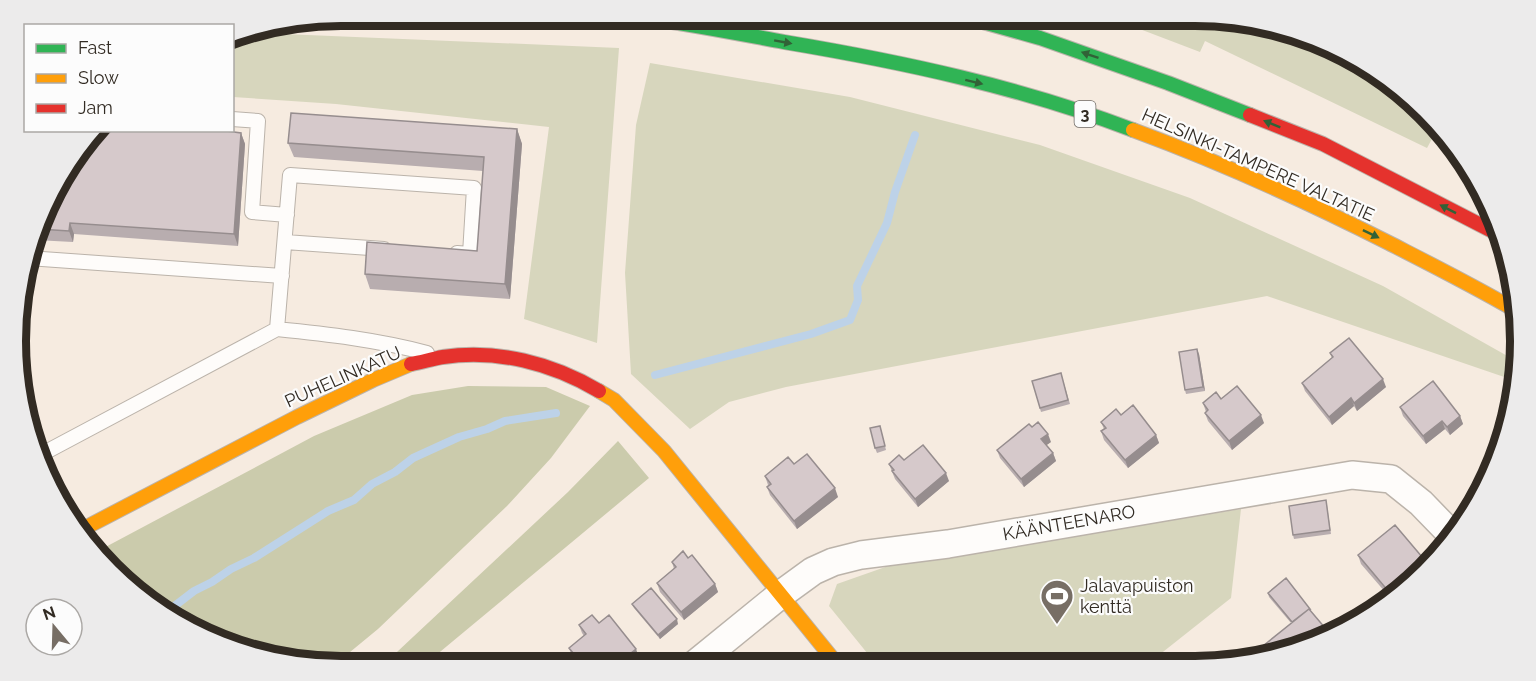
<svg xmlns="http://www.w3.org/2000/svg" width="1536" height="681" font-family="Raleway,sans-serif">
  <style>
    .green { fill: #d7d6bd }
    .forest { fill: #cbcbac }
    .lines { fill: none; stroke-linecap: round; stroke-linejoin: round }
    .stream { stroke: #bdd2e8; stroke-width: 8 }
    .lane-casing { stroke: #bbb3aa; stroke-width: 16 }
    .street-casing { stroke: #bbb3aa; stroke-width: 30 }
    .fast-casing { stroke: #bbb3aa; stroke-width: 16 }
    .slow-casing { stroke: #bbb3aa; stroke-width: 16 }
    .jam-casing { stroke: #bbb3aa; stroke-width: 16 }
    .lane { stroke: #fefcfa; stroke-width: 14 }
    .street { stroke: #fefcfa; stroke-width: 27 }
    .fast { stroke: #30b455; stroke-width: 14 }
    .slow { stroke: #ff9f0a; stroke-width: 14 }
    .jam { stroke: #e5322d; stroke-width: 14 }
    .wall { fill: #b8adaf }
    .shaded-wall { fill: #968d8e }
    .building { fill: #d6c9cb; stroke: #968d8e; stroke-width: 1.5 }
    .oneway { fill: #316237 }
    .labels { text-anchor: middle; stroke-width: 4.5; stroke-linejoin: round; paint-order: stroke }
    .shield { fill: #fcfcfc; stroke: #6f6a64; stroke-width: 1.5 }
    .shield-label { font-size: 16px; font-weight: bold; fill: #322b23 }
    .street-label { font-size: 18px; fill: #322b23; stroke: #fcfcfc }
    .poi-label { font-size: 18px; fill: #322b23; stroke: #fcfcfc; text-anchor: start }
    .rim { fill: none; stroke: #322b23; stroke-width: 8 }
  </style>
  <rect width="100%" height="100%" fill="#f6ebe0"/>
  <path class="green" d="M1103 15H1172L1202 24 1215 19 1320 40 1425 110 1451 148 1433 137 1427 148 1205 41 1200 52Z
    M236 32 619 48 597 343 524 319 549 127 336 104 233 97V34Z
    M650 63 850 97 1040 145 1190 198 1383 286 1511 358 1517 361 1513 380 1267 296 786 387 729 402 690 429 631 374 625 273 636 125Z
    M1241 509 1231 598 1149 663 876 664 829 606 837 584 891 565Z
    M281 653 344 657 335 665 278 654Z"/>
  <path class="forest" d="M468 386 546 387 590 406 551 458 507 506 378 629 344 657 278 654 216 641 126 585 98 551 314 436 412 395Z
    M618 441 649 478 423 666H382L568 492Z"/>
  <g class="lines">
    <path class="stream" d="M655 375 811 334 850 320 858 300 857 286 887 223 895 192 915 135
      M168 611 194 591 212 582 231 569 254 558 328 511 354 500 372 484 395 472 413 458 459 437 487 429 505 421 556 413"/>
    <defs>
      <path id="lane" d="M232 119 258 121 252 212 287 215
        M285 242 384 249
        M28 258 282 276
        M277 329 290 175 474 188 470 254 457 253
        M42 454 277 329C327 334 378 340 427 353"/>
      <path id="street" d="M694 665 780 595 813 571 833 562 861 555 948 544 1352 475 1391 479 1421 503 1454 537"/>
      <path id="fast" d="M622 15C676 21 730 32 784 42 903 62 1020 87 1133 130
        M958 15 1040 38 1168 83 1250 115"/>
      <path id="slow" d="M1133 130C1220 162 1306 201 1389 243 1432 265 1474 286 1515 310
        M599 391 614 400 664 451 837 664
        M81 530 297 417 373 380 411 364"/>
      <path id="jam" d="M1250 115 1323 144 1500 235
        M411 364C422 362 432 359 443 357 497 349 552 363 599 391"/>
    </defs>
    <use href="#lane" class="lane-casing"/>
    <use href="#street" class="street-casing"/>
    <use href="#fast" class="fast-casing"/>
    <use href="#slow" class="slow-casing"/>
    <use href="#jam" class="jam-casing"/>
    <use href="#lane" class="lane"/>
    <use href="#street" class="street"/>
    <use href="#fast" class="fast"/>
    <use href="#slow" class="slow"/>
    <use href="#jam" class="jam"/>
  </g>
  <path class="wall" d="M517 129 522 144 510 299 370 289 365 274 477 251 483 171 294 157 288 143Z
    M224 131 241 133 245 144 238 246 74 234 73 242 35 240 59 177Z
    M1330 353 1386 387 1357 411 1354 406 1332 425 1305 391 1302 383 1332 358Z
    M1199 354 1205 391 1186 394 1185 390Z
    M1061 373 1070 404 1041 412 1032 381Z
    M1221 399 1264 423 1232 450 1208 421 1205 413 1206 412 1203 403Z
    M1400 407 1460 416 1463 424 1450 435 1445 429 1426 444 1403 416Z
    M1121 415 1156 435 1159 443 1128 468 1104 440 1101 431 1104 429 1101 422Z
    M880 426 886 450 877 453 875 448Z
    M1051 442 1046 445 1053 453 1056 461 1024 487 1000 458 997 450Z
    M904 460 949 481 918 507 895 479 889 464Z
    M794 464 838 497 797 529 770 495 767 487 768 485 765 476Z
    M1327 505 1331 534 1294 539 1293 535Z
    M1358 555 1428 564 1392 600 1361 564Z
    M688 558 715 584 718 592 684 620 660 592 657 583 674 569 672 562Z
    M1268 593 1311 611 1291 623 1269 597Z
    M632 604 678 624 660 639 634 608Z
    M599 623 639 657 629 665H579L572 656 569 648 584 636 582 633 579 625Z"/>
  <path class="shaded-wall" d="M517 129 522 144 510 299 505 284Z
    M241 133 245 144 238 246 234 234Z
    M70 223 74 234 73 242 69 231Z
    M25 270 31 288 24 400 18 383 19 356Z
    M1197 349 1199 354 1205 391 1203 387Z
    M1383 379 1386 387 1357 411 1354 403Z
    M1351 398 1354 406 1332 425 1329 417Z
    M1261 415 1264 423 1232 450 1229 441Z
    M1460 416 1463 424 1450 435 1447 427Z
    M1442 421 1445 429 1426 444 1423 436Z
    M1048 434 1051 442 1044 447 1041 439Z
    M1156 435 1159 443 1128 468 1125 460Z
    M1053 453 1056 461 1024 487 1021 479Z
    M946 473 949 481 918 507 915 499Z
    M835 488 838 497 797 529 794 521Z
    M715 584 718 592 684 620 681 612Z
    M677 619 678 624 660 639 658 635Z
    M636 649 639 657 629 665H616Z"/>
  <path class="building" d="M291 113 517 129 505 284 365 274 367 242 477 251 484 157 288 143Z
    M97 130H219L241 133 234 234 70 223 69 231 39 229 59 177Z
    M24 270H25L19 356 21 277Z
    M1349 338 1383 379 1354 403 1351 398 1329 417 1302 383 1333 357 1330 353Z
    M1197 349 1203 387 1185 390 1179 352Z
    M1061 373 1068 400 1040 408 1032 381Z
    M1433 381 1460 416 1447 427 1442 421 1423 436 1400 407Z
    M1237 386 1261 415 1229 441 1205 413 1208 410 1203 403 1216 392 1221 399Z
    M1133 405 1156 435 1125 460 1101 431 1106 428 1101 422 1116 409 1121 415Z
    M1038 422 1048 434 1041 439 1053 453 1021 479 997 450 1029 424 1032 427Z
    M880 426 885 446 875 448 870 428Z
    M923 445 946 473 915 499 892 471 894 470 889 464 899 455 904 460Z
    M807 454 835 488 794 521 767 487 771 484 765 476 788 457 794 464Z
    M1326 500 1330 530 1293 535 1289 506Z
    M1395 525 1428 564 1394 598 1358 555Z
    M683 551 688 558 692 555 715 584 681 612 657 583 676 567 672 562Z
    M1286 578 1310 609H1309L1292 622 1268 593Z
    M651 588 677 619 658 635 632 604Z
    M1309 609 1331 635 1320 641 1243 662Z
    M592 615 599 623 609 615 636 649 616 665H583L569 648 586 634 579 625Z
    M762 653 771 665H747Z"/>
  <defs><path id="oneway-solid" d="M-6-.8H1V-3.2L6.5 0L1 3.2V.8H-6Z" transform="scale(1.5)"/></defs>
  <g class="oneway">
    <use href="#oneway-solid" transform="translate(783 42) rotate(10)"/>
    <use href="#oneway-solid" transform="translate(1090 55) rotate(-161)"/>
    <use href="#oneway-solid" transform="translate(974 82) rotate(14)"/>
    <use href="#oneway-solid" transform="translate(1272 124) rotate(-158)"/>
    <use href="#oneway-solid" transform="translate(1448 209) rotate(-153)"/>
    <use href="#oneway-solid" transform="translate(1371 234) rotate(26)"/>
  </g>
  <defs>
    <symbol id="stadium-pin" viewBox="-11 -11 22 30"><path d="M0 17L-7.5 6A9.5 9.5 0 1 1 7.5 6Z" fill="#776e65" stroke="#fcfcfc"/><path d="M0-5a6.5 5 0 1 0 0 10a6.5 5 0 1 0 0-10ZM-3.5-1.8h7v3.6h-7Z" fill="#fff"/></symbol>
  </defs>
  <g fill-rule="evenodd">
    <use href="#stadium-pin" x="1038" y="577" width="38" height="52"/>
  </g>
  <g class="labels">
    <rect class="shield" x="1074.5" y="101" width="21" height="26" rx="4.5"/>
    <g class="shield-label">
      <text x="1085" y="120">3</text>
    </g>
    <g class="street-label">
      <text transform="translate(1258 165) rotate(24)" y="6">HELSINKI-TAMPERE VALTATIE</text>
      <text transform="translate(343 377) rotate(-24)" y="6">PUHELINKATU</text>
      <text transform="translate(1069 523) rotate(-10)" y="6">KÄÄNTEENARO</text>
    </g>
    <g class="poi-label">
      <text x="1080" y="592">Jalavapuiston<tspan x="1080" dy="21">kenttä</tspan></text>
    </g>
  </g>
  <path d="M0 0H1536V681H0ZM341 26H1195A315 315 0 0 1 1510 341V341A315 315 0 0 1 1195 656H341A315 315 0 0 1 26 341V341A315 315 0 0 1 341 26Z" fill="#ecebeb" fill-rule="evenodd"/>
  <path class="rim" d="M341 26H1195A315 315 0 0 1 1510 341V341A315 315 0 0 1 1195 656H341A315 315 0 0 1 26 341V341A315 315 0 0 1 341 26Z"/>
  <rect x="24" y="24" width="210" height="108" fill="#fcfcfc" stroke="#aba8a5" stroke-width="1.5"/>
  <rect x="36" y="44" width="30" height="9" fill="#30b455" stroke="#aba8a5" stroke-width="1.5"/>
  <text x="78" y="54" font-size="18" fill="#322b23">Fast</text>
  <rect x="36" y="74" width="30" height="9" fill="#ff9f0a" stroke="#aba8a5" stroke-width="1.5"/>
  <text x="78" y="84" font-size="18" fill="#322b23">Slow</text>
  <rect x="36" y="104" width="30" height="9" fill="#e5322d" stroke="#aba8a5" stroke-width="1.5"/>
  <text x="78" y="114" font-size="18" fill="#322b23">Jam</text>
  <g transform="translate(54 627) rotate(341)"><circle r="28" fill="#fcfcfc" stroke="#aba8a5" stroke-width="1.5"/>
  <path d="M0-4.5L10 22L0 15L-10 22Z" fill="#776e65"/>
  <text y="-9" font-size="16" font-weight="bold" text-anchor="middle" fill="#322b23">N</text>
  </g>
</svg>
